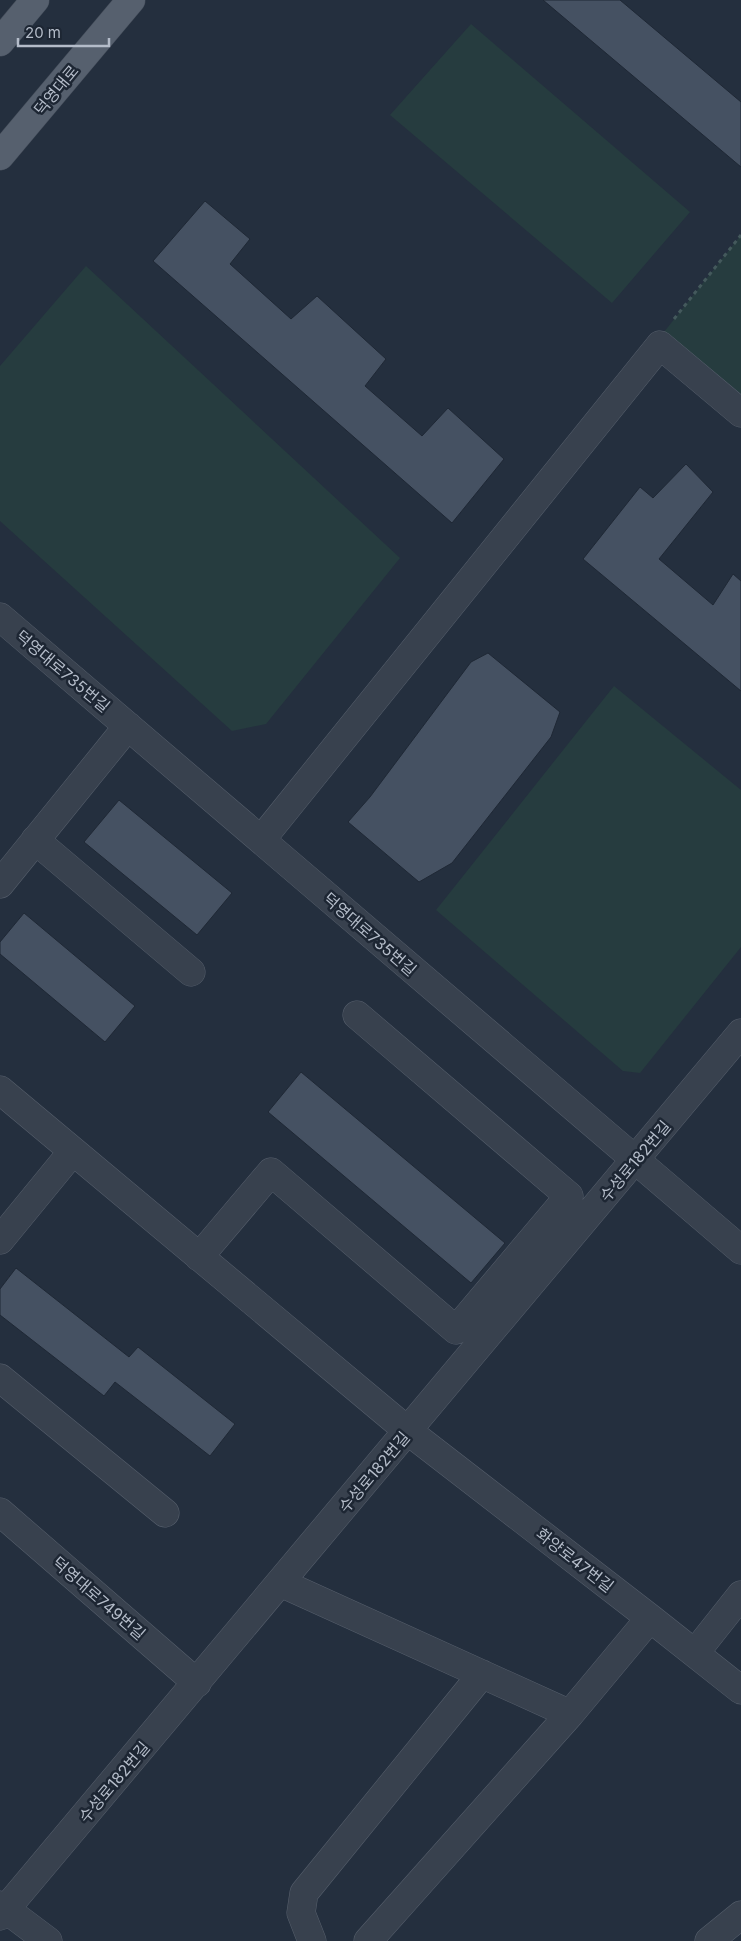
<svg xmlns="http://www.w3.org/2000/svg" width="741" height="1941" font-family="Inter,'Noto Sans KR',sans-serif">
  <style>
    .green { fill: #263c3f }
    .building { fill: #455162; stroke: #1f2835 }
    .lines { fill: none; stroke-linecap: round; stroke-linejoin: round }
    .minor-casing { stroke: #565f6c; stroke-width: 29 }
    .major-casing { stroke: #414a57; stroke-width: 29 }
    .path { stroke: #44595c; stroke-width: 3; stroke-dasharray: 4 4; stroke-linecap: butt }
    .minor { stroke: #38414e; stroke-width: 28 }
    .major { stroke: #56606e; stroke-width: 28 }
    .labels { text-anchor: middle; stroke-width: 5; stroke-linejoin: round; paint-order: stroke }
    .street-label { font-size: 16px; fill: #b4bcc9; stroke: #1d2633 }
  </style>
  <rect width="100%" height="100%" fill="#242f3e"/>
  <path class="green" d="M471 24 690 212 612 303 390 115Z
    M741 235V394L664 332Z
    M86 266 400 558 266 724 232 731 0 521V366Z
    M614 686 741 790V947L640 1073 623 1071 436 910Z"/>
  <path class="building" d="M543 0H620L741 102V167Z
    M205 201 250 239 230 264 291 319 317 296 386 359 365 386 422 436 448 408 504 459 452 523 153 261Z
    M686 464 713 492 659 559 713 605 733 574 741 581V691L583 559 640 487 653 498Z
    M488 653 560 712 551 737 452 863 419 882 348 822 370 797 471 662Z
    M119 800 232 893 197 935 84 842Z
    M24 913 135 1006 105 1042 0 954V942Z
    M301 1072 505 1243 471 1283 268 1112Z
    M16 1268 129 1357 138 1347 235 1424 210 1456 115 1382 104 1396 0 1315V1289Z"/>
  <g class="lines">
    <defs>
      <path id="minor" d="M0 617 741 1250
        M35 840 191 972
        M261 840 660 345 741 413
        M0 884 128 726
        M0 1090 408 1431 650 1618 741 1690
        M0 1240 73 1151
        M199 1257 271 1172 456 1330 569 1196 357 1015
        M0 1378 165 1513
        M0 1512 197 1683
        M281 1583 570 1714 650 1618
        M695 1653 741 1595
        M0 1905 48 1941
        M0 1916 741 1033
        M312 1941 301 1913 304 1893 482 1674
        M368 1941 570 1714
        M709 1941 741 1915"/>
      <path id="major" d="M0 42 35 0
        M0 156 131 0"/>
    </defs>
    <use href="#minor" class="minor-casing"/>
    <use href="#major" class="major-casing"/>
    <path class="path" d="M674 319 741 235"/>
    <use href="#minor" class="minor"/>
    <use href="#major" class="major"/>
  </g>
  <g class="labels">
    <g class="street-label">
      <text transform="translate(56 90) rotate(-50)" y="6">덕영대로</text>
      <text transform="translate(63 671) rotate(40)" y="6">덕영대로735번길</text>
      <text transform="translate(370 934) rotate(41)" y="6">덕영대로735번길</text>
      <text transform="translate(635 1161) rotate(-50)" y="6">수성로182번길</text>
      <text transform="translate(374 1472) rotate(-50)" y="6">수성로182번길</text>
      <text transform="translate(575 1560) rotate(38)" y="6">화양로47번길</text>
      <text transform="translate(99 1598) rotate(41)" y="6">덕영대로749번길</text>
      <text transform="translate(114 1782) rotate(-50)" y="6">수성로182번길</text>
    </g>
  </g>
  <path d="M18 38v8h91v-8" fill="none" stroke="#b4bcc9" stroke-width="2.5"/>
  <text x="25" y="38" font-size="15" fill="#b4bcc9" stroke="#1d2633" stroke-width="4" paint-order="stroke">20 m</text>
</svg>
